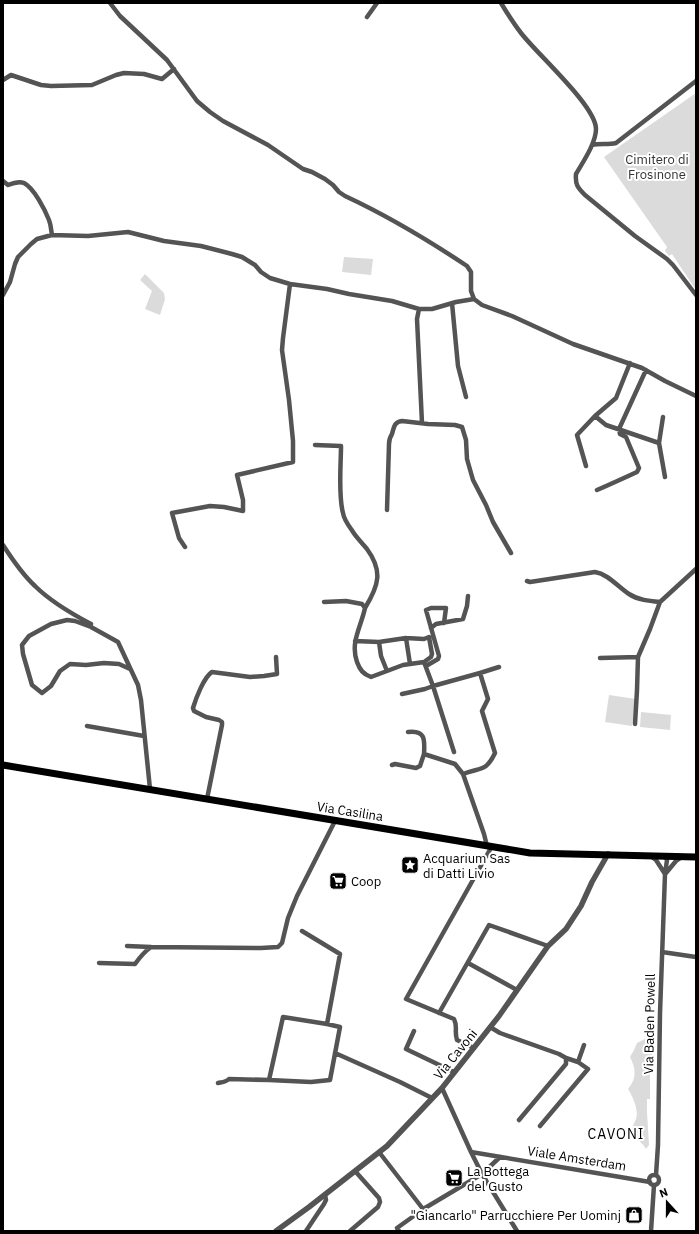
<svg xmlns="http://www.w3.org/2000/svg" width="699" height="1234" font-family="'IBM Plex Sans',sans-serif">
  <style>
    .green { fill: #dbdbdb }
    .lines { fill: none; stroke-linecap: round; stroke-linejoin: round }
    .minor { stroke: #545454; stroke-width: 4.5 }
    .tertiary { stroke: #545454; stroke-width: 5.5 }
    .primary { stroke: #000; stroke-width: 7 }
    .labels { text-anchor: middle; stroke-width: 4; stroke-linejoin: round; paint-order: stroke }
    .park-label { font-size: 13px; fill: #323232; stroke: #fff }
    .street-label { font-size: 13px; fill: #000; stroke: #fff }
    .poi-label { font-size: 13px; fill: #000; stroke: #fff; text-anchor: start }
    .neighbourhood-label { font-size: 14px; letter-spacing: 1px; fill: #000; stroke: #fff }
  </style>
  <rect width="100%" height="100%" fill="#fff"/>
  <path class="green" d="M696 93V290L672 254 669 256 665 251 667 247 604 157Z
    M344 257 373 259 371 275 342 272Z
    M145 274 164 293 165 299 160 315 145 309 152 291 140 280Z
    M609 695 636 699 632 726 605 722Z
    M641 712 671 715 670 730 640 727Z
    M645 1039H651L653 1063 650 1064V1099H647V1112L649 1145 646 1149C642 1142 635 1139 633 1131 632 1126 634 1124 636 1119 639 1110 633 1097 628 1089 637 1078 636 1069 630 1057L634 1050 637 1043Z"/>
  <g class="lines">
    <path class="minor" d="M110 3 120 16 167 60 197 101 210 112 223 121 268 145 303 169 312 172 325 179 333 185 339 192 345 196C388 216 428 240 467 266L471 272V291L474 299 482 305 512 316 573 344 642 368 665 381 696 396
      M501 3C507 13 514 24 521 33 537 54 596 106 596 129 596 143 583 162 576 174 575 185 578 188 585 195L635 236 667 259 673 265 696 295
      M367 17 377 3
      M3 80 11 75 41 85 51 86 92 85 116 75 124 73 144 74 162 79 174 69
      M592 145C600 143 608 145 616 143L696 81
      M3 181 8 185C13 183 19 181 24 183 34 188 45 210 49 220 51 225 51 230 52 235
      M3 295 10 282 15 264 18 257 31 244 37 239 52 235 88 236 128 232 164 241 201 246 232 254 242 257 255 265 261 272 270 278 290 284 327 289 349 294 392 301 419 309H432L456 302 474 299
      M452 303 458 366 466 397
      M419 309 417 319 422 423
      M630 363 616 398 595 416 606 425 659 443 665 477
      M659 443 663 417
      M315 445 341 446C341 465 338 495 343 513 344 520 349 526 353 532 357 538 362 543 367 549 383 571 379 585 365 608
      M586 466 577 435 595 416
      M597 490C611 484 624 478 637 472L639 468 626 437 620 434 619 429 646 370
      M387 510 389 444C389 440 390 437 392 434 394 427 394 422 402 421L428 424 455 425 462 427 466 440 467 459 473 480 486 505 493 522 511 553
      M3 545C12 559 22 574 35 586 49 600 74 615 91 624
      M185 547 179 538 172 513 210 506 224 507 243 511V500L237 475 293 462V441L289 400 282 350 283 338 290 284
      M527 581 530 582 595 572C608 574 618 587 629 594 638 600 649 601 660 602
      M324 602 346 601 362 604 365 608C361 627 350 642 357 662 360 670 363 674 371 677L403 665 424 662 433 686 480 673 488 699 482 711 495 753C486 772 481 767 463 774L484 834 487 846
      M431 628 436 624 463 619 467 606 468 596
      M406 638 424 639 429 637 432 654 431 657 424 662
      M355 641 379 642 381 656 387 671
      M379 642 406 638 410 664
      M638 657 650 629 660 602 696 569
      M600 658 638 657 637 690 635 724
      M426 666 438 659 439 656 426 610 431 608H446L444 623
      M130 669 119 664 104 663 86 665 70 664 60 671 51 686 42 693 32 685 23 654 22 645 29 636 51 624 67 620 75 621 91 627 118 642 138 685 141 700 150 789
      M480 673 499 667
      M402 694 425 689 433 686 454 752
      M87 726 144 736
      M408 732C425 730 425 739 424 754L455 764 463 774
      M392 765 395 764 416 768 420 766 424 754
      M207 799 222 725V722L219 720 206 717 194 711 193 708C196 698 204 677 212 672L250 677 264 676 277 674 276 657
      M652 857 656 860 665 874
      M666 873 676 861 682 857
      M302 931 340 954 327 1024
      M127 946 151 947
      M662 952 696 957
      M99 963 135 964C140 957 144 952 151 947L261 948 278 947 282 943 288 918 297 896 335 821
      M468 963 517 990
      M439 1013 489 925 548 946
      M283 1017 327 1024 340 1027 330 1080 311 1082 269 1080Z
      M490 1027 500 1033 559 1054 566 1058V1064L519 1120
      M414 1031 406 1049 454 1072
      M474 1048 457 1040C454 1031 458 1027 454 1019L406 999 492 846
      M335 1053 400 1082 432 1098
      M578 1062 584 1045
      M218 1083C223 1082 226 1082 229 1079L269 1080
      M442 1088 471 1152 650 1182
      M540 1126 588 1069 578 1062 566 1058
      M379 1152 423 1209
      M471 1152 482 1174 517 1231
      M649 1180a5 5 0 1 1 10 0a5 5 0 1 1-10 0Z
      M656 1175 658 1145 660 1013 665 874 667 860 665 856
      M306 1231 324 1204 326 1200 325 1195
      M350 1231 378 1207 380 1202 379 1198 355 1171
      M399 1231 397 1228 425 1208 482 1174 500 1157
      M651 1231 654 1185"/>
    <path class="tertiary" d="M276 1231 309 1207 387 1146 442 1088 499 1016 548 946 566 929 581 906 592 882 608 854"/>
    <path class="primary" d="M3 765 530 853 696 857"/>
  </g>
  <defs>
    <symbol id="sight-square" viewBox="-11 -11 22 22"><rect x="-9" y="-9" width="18" height="18" rx="4" fill="#000" stroke="#fff"/><path d="M0-6L1.8-2.2L6-1.7L2.9 1.2L3.7 5.4L0 3.3L-3.7 5.4L-2.9 1.2L-6-1.7L-1.8-2.2Z" fill="#fff"/></symbol>
    <symbol id="supermarket-square" viewBox="-11 -11 22 22"><rect x="-9" y="-9" width="18" height="18" rx="4" fill="#000" stroke="#fff"/><path d="M-6-5.5h2.5l.6 2H6L4.5 2H-2.5L-4.4-4H-6ZM-1.5 3.2a1.3 1.3 0 1 0 .1 0ZM3 3.2a1.3 1.3 0 1 0 .1 0Z" fill="#fff"/></symbol>
    <symbol id="shop-square" viewBox="-11 -11 22 22"><rect x="-9" y="-9" width="18" height="18" rx="4" fill="#000" stroke="#fff"/><path d="M-5-2.5h2.3a2.7 3.5 0 0 1 5.4 0H5L5.5 6h-11ZM-1.5-2.5h3a1.5 2.3 0 0 0-3 0Z" fill="#fff"/></symbol>
  </defs>
  <g fill-rule="evenodd">
    <use href="#sight-square" x="400" y="855" width="20" height="20"/>
    <use href="#supermarket-square" x="328" y="871" width="20" height="20"/>
    <use href="#supermarket-square" x="444" y="1168" width="20" height="20"/>
    <use href="#shop-square" x="624" y="1205" width="20" height="20"/>
  </g>
  <g class="labels">
    <g class="park-label">
      <text x="657" y="164">Cimitero di<tspan x="657" dy="15">Frosinone</tspan></text>
    </g>
    <g class="street-label">
      <text transform="translate(350 811) rotate(9)" y="5">Via Casilina</text>
      <text transform="translate(649 1024) rotate(-89)" y="5">Via Baden Powell</text>
      <text transform="translate(455 1054) rotate(-51)" y="5">Via Cavoni</text>
      <text transform="translate(577 1158) rotate(9)" y="5">Viale Amsterdam</text>
    </g>
    <g class="poi-label">
      <text x="423" y="863">Acquarium Sas<tspan x="423" dy="15">di Datti Livio</tspan></text>
      <text x="351" y="886">Coop</text>
      <text x="467" y="1176">La Bottega<tspan x="467" dy="15">del Gusto</tspan></text>
      <text x="621" y="1220" text-anchor="end">"Giancarlo" Parrucchiere Per Uominj</text>
    </g>
    <g class="neighbourhood-label">
      <text x="616" y="1139">CAVONI</text>
    </g>
  </g>
  <rect width="699" height="1234" fill="none" stroke="#000000" stroke-width="8"/>
  <g transform="translate(667 1202) rotate(339)" stroke="#ffffff" stroke-width="3" paint-order="stroke">
  <path d="M0-3L7 15L0 10L-7 15Z" fill="#000000"/>
  <text y="-6" font-size="11" font-weight="bold" text-anchor="middle" fill="#000000">N</text>
  </g>
</svg>
